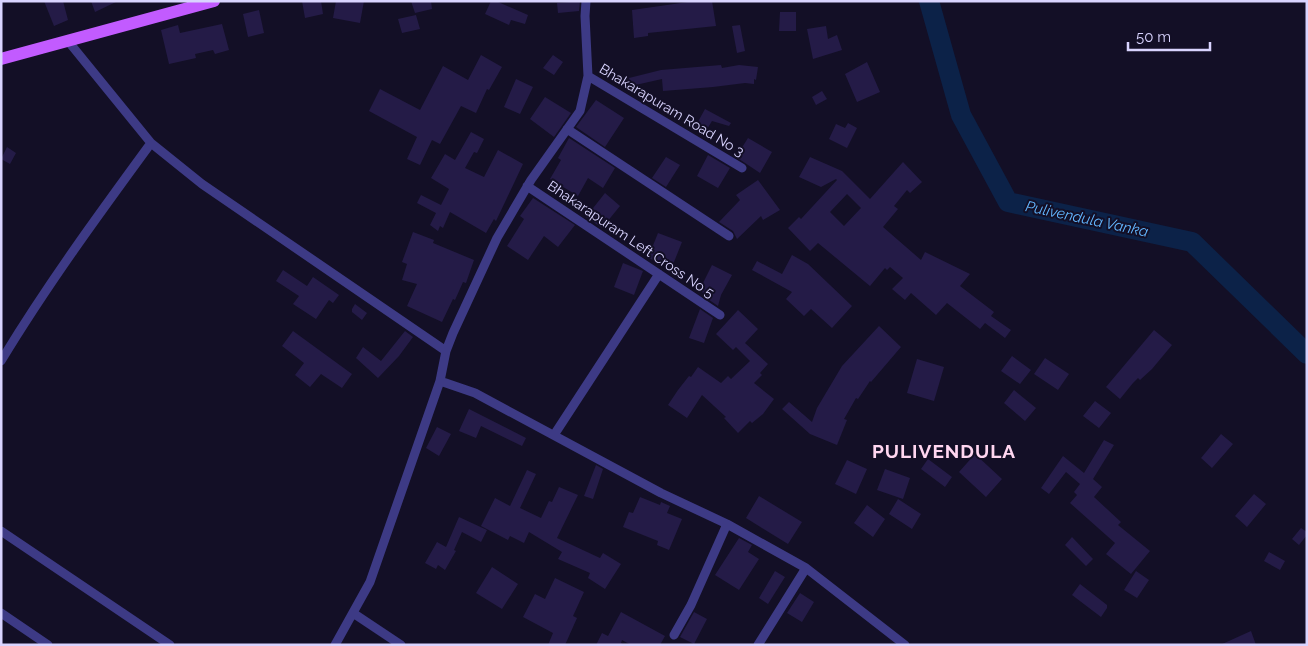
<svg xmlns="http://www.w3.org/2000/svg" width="1308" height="646" font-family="Raleway,sans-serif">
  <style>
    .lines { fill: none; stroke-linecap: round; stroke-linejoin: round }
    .river { stroke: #0c2248; stroke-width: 20 }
    .building { fill: #241b47; fill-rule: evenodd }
    .minor { stroke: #3d3a85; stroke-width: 9 }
    .primary { stroke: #c25bff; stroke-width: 12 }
    .labels { text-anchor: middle; stroke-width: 4; stroke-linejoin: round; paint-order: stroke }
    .street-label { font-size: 14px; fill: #d9d4ff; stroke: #130f26 }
    .water-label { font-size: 15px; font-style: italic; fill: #62b6ff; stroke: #130f26 }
    .district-label { font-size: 19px; font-weight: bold; letter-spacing: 1px; fill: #ffd6f0; stroke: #130f26 }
  </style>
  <rect width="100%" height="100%" fill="#130f26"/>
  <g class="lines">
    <path class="river" d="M929 1 961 115 1008 202 1192 242 1307 354"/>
  </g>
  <path class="building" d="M44 1H63L68 20 54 26Z
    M91 1H118L95 12Z
    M302 1H321L323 14 305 18Z
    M336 1H364L360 23 333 18Z
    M411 1H431L432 9 415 13Z
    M491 1H496L528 15 525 24 511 20 509 25 485 14Z
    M580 1 579 11 558 13 557 3Z
    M695 1H712L716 26 648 33V36L634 38 632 10Z
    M259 10 264 33 248 37 243 14Z
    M780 12H796V31H779Z
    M416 15 420 29 402 33 398 19Z
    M222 24 229 50 215 54 213 50 195 54 196 58 169 64 161 30 178 25 180 33Z
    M740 25 745 51 737 53 732 26Z
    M826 26 828 39 837 35 842 50 813 59 807 29Z
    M481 55 502 67 489 90 487 89 476 113 461 106 440 144 432 140 420 165 407 159 417 137 369 111 380 89 420 110 443 66 468 80Z
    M553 55 563 62 554 75 543 68Z
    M867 62 880 92 857 102 845 74Z
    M721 65 722 68 739 65 758 67 756 80 754 79V84L745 83 713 87 663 91 662 79 631 86 629 78 661 70Z
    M516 79 533 87 520 114 504 107Z
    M822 91 827 99 816 105 812 97Z
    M545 97 571 113 554 137 530 119Z
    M596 100 624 118 605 147 576 127Z
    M705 109 731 123 729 126 712 121 704 134 694 129Z
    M848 123 857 128 847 148 829 139 836 124 845 128Z
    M471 132 484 139 477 153 474 152 465 168 484 177 498 150 523 164 496 221 494 219 486 233 450 212 443 228 440 226 438 231 430 225 436 213 417 203 421 195 441 205 449 189 431 178 445 154 455 160Z
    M569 138 615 168 603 188 588 178 578 196 550 179 561 160 558 158Z
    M748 138 772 152 760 173 736 157Z
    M7 147 16 153 10 164 1 159Z
    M708 155 730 168 718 188 697 176Z
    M666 157 680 165 666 187 652 178Z
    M810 157 842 171 870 199 903 162 922 182 910 193 907 190 894 206 898 209 883 227 921 260 925 252 970 274 960 286 994 312 991 316 1011 330 1005 338 985 323 980 329 947 303 936 315 911 293 905 300 892 289 903 278 890 267 887 270 885 268 870 286 818 243 810 251 788 228 799 217 801 219 837 180 836 179 821 187 799 177ZM847 194 861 208 844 226 830 212Z
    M758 180 780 210 763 220 761 216 737 239 733 231 719 222 740 200 736 195Z
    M605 193 620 206 602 228 586 217Z
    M533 198 575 225 558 247 544 236 528 260 507 246 524 219 520 216Z
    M413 232 434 240 433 243 474 260 466 283 463 282 455 300 453 299 442 322 407 306 417 284 402 280 407 264 402 262Z
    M658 233 682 242 672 267 648 258Z
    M792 255 808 264 852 306 832 328 811 309 804 316 786 299 792 292 752 270 757 261 782 274Z
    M623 263 643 271 634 295 614 287Z
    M712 265 732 275 721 295 718 306 705 297 706 294 699 291Z
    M283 270 307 286 313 277 339 295 333 303 329 300 316 319 293 304 299 296 276 281Z
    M355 304 367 313 362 320 352 312V309Z
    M700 309 713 318 704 343 689 338Z
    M738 310 758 329 745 343 768 364 760 373 762 375 754 383 774 399 763 414 752 423 750 421 738 433 724 418 726 417 702 395 687 418 668 405 678 390 689 376 691 377 698 367 721 383 728 376 731 379 750 361 736 347 733 350 716 334Z
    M879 326 901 347 871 382 870 381 858 399 856 398 844 419 847 420 837 445 810 434 782 409 789 402 812 422 817 408 842 366Z
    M1154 330 1172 345 1152 369 1140 380 1138 378 1133 383 1120 399 1106 387Z
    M293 331 352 374 342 388 321 374 310 387 295 375 304 363 282 346Z
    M405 331 413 337 399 356 378 378 356 358 363 347 381 361Z
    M1012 356 1031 370 1020 384 1001 371Z
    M1045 358 1069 374 1058 390 1034 374Z
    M917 359 944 367 934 401 907 393Z
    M1014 390 1036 408 1025 421 1004 403Z
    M1095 401 1111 413 1099 428 1083 416Z
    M469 409 526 438 522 446 481 426 476 438 459 431Z
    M437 427 451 434 439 456 426 448Z
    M1221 434 1233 444 1212 468 1201 458Z
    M1104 440 1114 445 1093 479 1102 487 1094 497 1121 522 1118 525 1150 551 1131 574 1106 554 1115 543 1070 503 1077 495 1074 492 1080 484 1066 472 1049 494 1041 488 1063 456 1084 473Z
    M975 454 1002 479 986 497 959 472Z
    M928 459 952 477 945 487 921 469Z
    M847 460 867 469 856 494 835 484Z
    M596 465 603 469 593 499 584 496Z
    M885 469 910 478 903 499 877 490Z
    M527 470 536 474 520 508 541 518 549 501 552 502 559 487 578 495 557 538 600 558 603 553 621 564 605 589 588 578 590 573 558 559 562 552 529 532 524 543 510 536 508 540 481 526 495 498 510 506Z
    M1254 494 1266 504 1247 527 1235 516Z
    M759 496 802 522 788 544 746 518Z
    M640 497 660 505 661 502 670 506 667 513 682 519 669 550 657 545 658 541 623 527 629 512 633 513Z
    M898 499 921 514 912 529 889 514Z
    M867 505 885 519 873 537 854 523Z
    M459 517 487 530 481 542 462 532 454 550 456 551 445 570 438 565 436 569 425 563 437 542 446 547Z
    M1301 528 1307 532V535L1299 545 1292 539Z
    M1072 537 1093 559 1086 566 1065 545Z
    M739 538 752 545 748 552 759 559 739 590 715 575Z
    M1269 552 1285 561 1280 570 1264 561Z
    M492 567 518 584 502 609 476 593Z
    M775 571 785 577 768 604 759 598Z
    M1136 571 1149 580 1137 598 1124 590Z
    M555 578 584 592 573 616 577 618 565 645H548L553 633 523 617 535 594 545 599Z
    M1080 584 1107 605V608L1101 617 1072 595Z
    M800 593 814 602 802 622 787 613Z
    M621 612 665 636 660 645H631L622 640 621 643 624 645H596L602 633 608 636Z
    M694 612 707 619 694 644 680 637Z
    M1251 631 1256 645H1220Z"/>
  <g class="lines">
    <path class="minor" d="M68 41 151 143 202 184 446 351
      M588 76 742 168
      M567 129 729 236
      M527 186 720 315
      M1 361C47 285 99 214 151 143
      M440 381 475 393 661 493 727 524 806 568 905 645
      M554 435 659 274
      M1 531 170 645
      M1 613 48 645
      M353 613 401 645
      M674 635 691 605 727 524
      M335 645 370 582 440 381 446 351 453 333 497 238 531 180 580 111 588 76 585 16 586 1
      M758 645 806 568"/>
    <path class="primary" d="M1 59 214 1"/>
  </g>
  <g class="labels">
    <g class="street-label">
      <text transform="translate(672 110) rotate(31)" y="5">Bhakarapuram Road No 3</text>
      <text transform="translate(631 239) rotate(34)" y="5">Bhakarapuram Left Cross No 5</text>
    </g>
    <g class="water-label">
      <text transform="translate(1087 219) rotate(12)" y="5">Pulivendula Vanka</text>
    </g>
    <g class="district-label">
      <text x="944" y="458">PULIVENDULA</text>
    </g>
  </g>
  <rect width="1308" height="646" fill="none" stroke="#d9d4ff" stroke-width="5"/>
  <path d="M1128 42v8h82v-8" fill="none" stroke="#d9d4ff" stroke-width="2.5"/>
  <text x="1136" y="42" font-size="15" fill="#d9d4ff" stroke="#130f26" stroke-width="4" paint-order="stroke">50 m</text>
</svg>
